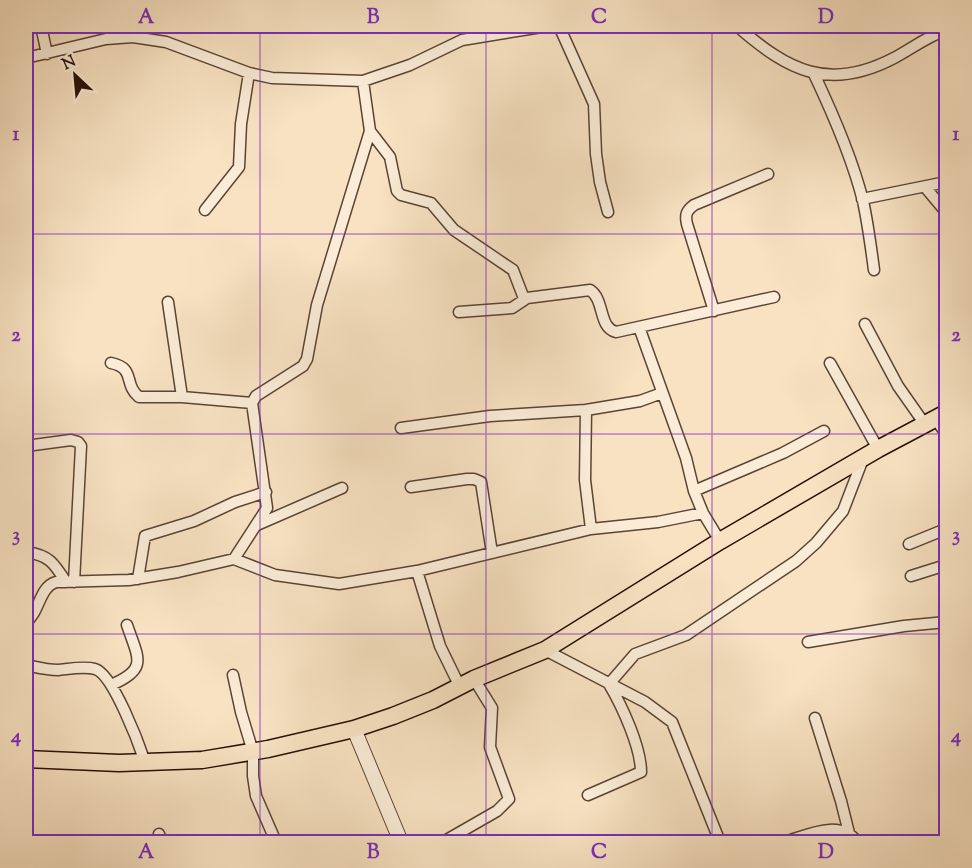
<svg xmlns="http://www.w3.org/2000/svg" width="972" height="868" font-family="'Sorts Mill Goudy',serif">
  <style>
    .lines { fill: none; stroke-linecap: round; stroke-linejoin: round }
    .minor-casing { stroke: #5a4435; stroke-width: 13 }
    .tertiary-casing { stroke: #5a4435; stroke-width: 16 }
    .primary-casing { stroke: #261006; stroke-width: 19 }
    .minor { stroke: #faecd7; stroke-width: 10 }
    .tertiary { stroke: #faecd7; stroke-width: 14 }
    .primary { stroke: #f8e2c2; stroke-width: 16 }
    .grid { fill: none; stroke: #7b2cbf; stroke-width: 1.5; stroke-opacity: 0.55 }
    .neatline { fill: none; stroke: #7b2cbf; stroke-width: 2 }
    .grid-label { font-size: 20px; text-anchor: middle; font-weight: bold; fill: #7b2cbf }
  </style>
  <rect width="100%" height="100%" fill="#f8e2c2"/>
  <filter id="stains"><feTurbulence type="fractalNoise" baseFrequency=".00333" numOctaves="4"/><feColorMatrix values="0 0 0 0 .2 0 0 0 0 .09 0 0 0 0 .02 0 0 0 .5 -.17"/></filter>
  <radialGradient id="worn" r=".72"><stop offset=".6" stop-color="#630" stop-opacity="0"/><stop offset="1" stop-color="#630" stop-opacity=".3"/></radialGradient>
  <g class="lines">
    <defs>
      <path id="minor" d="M41 26 47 54
        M559 26 594 104 596 154 600 182 608 212
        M737 26C788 71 829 92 894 58 911 49 928 36 946 30
        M26 58 106 39 133 37 166 42 249 73 272 78 363 81 410 65 462 40 548 26
        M814 74C833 114 852 157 863 201 868 224 871 247 874 270
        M370 131 390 157 397 191 401 195 431 203 454 230 513 270 523 296 527 298 590 290C605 300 598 327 616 332L774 297
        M925 187 946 212
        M862 199 946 182
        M205 210 239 167 241 124 249 73
        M168 302 182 397
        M714 311 687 224C685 215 686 211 694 205L768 174
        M459 312 512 308 527 298
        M865 324 898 386 924 423
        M639 327 686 458 694 491 703 513 720 541
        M111 363C136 368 123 384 139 397H182L252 403
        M830 363 878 449
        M935 418 946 434
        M401 428 490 416 586 410
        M26 446 71 440 78 442 81 446 74 582
        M411 487 467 479H474L481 482 492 553
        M694 491 783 453 824 431
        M257 525 342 488
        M591 529 585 480 586 410 640 401 662 393
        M909 544 946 529
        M26 552C49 555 54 563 66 582
        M234 559 267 508 252 403 256 396 303 366 307 359 317 305 370 131 363 81
        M417 571 440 646 460 687
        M911 576 946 565
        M138 579 145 536 194 521 235 502 266 492
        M26 622C40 612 39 587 56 582L129 580 178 572 234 559 275 575 339 584 417 571 591 529 658 522 703 513
        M808 642 904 626 946 622
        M545 650 645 702 672 722 720 842
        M26 665C36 667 47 670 58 670 69 669 84 666 95 669 113 674 139 744 145 762
        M233 675 241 712 253 752V776L256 796 276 842
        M111 685C149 669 138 658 127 625
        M815 718 841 801 849 833
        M588 795 641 772C641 747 622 706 609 684L635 654 686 635 796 561 816 543 843 511 863 459
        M159 834 162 842
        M443 842 497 811 509 799 490 747 492 708 474 679
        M784 842C806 836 840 818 857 842"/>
      <path id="tertiary" d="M354 729 401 842"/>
      <path id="primary" d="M26 759 119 763 202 760 268 749 354 729 393 716 433 700 474 679 545 650 720 541 878 449 946 413"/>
    </defs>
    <use href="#minor" class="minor-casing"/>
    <use href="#tertiary" class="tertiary-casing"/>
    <use href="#primary" class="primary-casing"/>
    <use href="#minor" class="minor"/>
    <use href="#tertiary" class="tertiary"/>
    <use href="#primary" class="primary"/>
  </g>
  <path class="grid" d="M260 26V842M486 26V842M712 26V842M26 234H946M26 434H946M26 634H946"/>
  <rect width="972" height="868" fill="none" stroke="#f8e2c2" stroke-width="66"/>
  <g transform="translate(75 75) rotate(334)" stroke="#faecd7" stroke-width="4.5" paint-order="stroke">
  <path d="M0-4.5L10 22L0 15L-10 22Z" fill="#261006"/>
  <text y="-9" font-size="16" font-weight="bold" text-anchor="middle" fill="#261006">N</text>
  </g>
  <rect x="33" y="33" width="906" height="802" class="neatline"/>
  <g class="grid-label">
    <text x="146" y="23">A</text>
    <text x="373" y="23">B</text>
    <text x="599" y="23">C</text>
    <text x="826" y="23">D</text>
    <text x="16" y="140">1</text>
    <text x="956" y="140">1</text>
    <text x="16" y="341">2</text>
    <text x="956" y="341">2</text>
    <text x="16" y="541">3</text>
    <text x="956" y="541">3</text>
    <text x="16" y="742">4</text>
    <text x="956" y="742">4</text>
    <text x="146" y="858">A</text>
    <text x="373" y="858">B</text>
    <text x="599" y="858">C</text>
    <text x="826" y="858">D</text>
  </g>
  <rect width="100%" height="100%" filter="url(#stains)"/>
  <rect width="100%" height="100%" fill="url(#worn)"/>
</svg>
